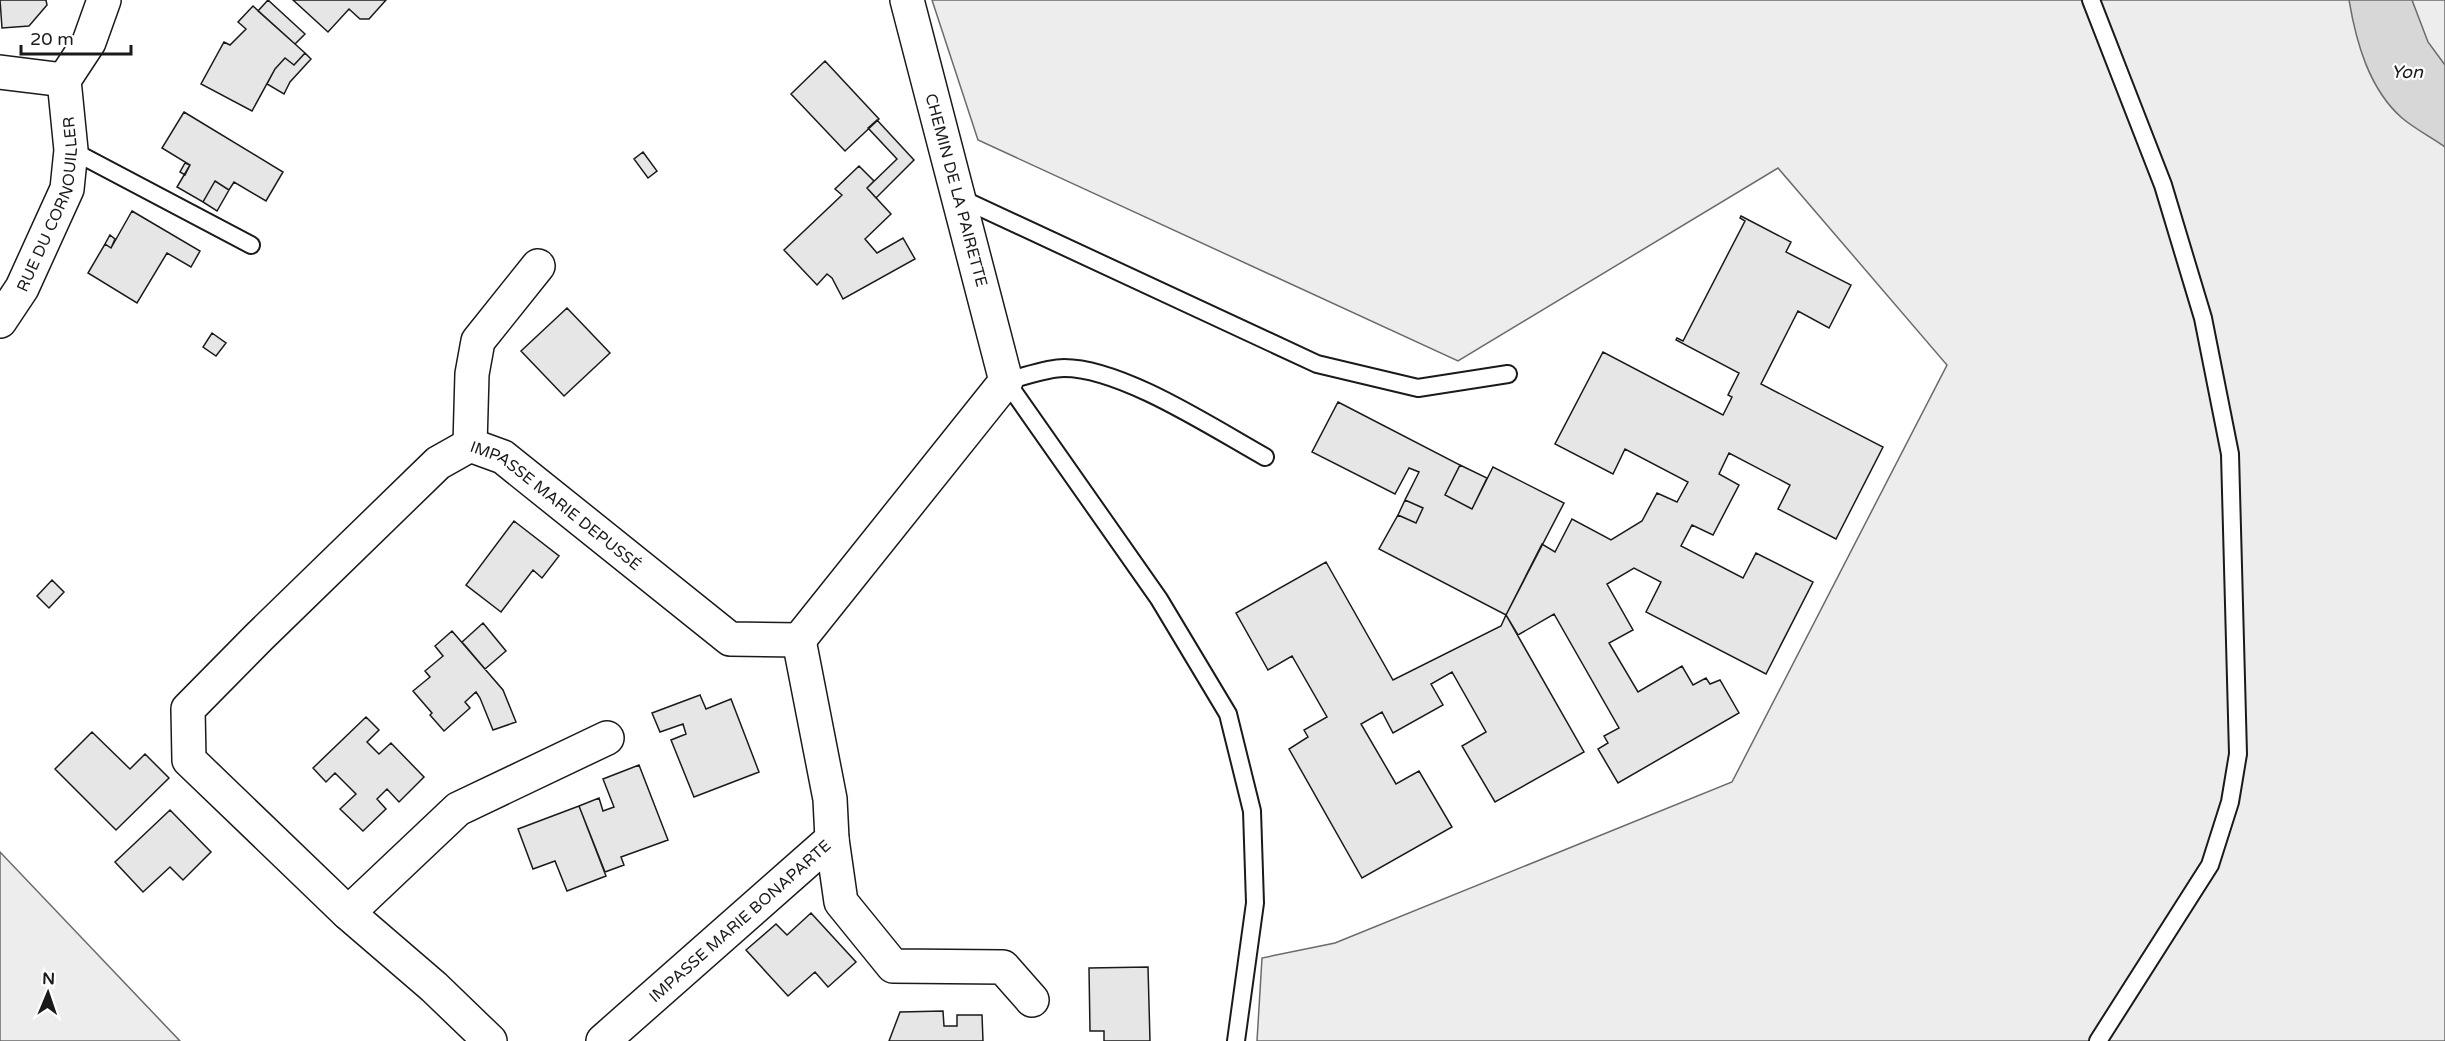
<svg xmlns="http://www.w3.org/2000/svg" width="2445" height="1041" font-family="'Varela Round',sans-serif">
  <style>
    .built { fill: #ededed; stroke: #6a6a6a; stroke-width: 1.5 }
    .water { fill: #d7d7d7; stroke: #6a6a6a; stroke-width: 1.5 }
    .building { fill: #e6e6e6; stroke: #1a1a1a; stroke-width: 1.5 }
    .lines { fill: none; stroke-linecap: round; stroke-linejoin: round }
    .service-casing { stroke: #1a1a1a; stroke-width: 20 }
    .minor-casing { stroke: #1a1a1a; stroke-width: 36 }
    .service { stroke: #fff; stroke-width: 16 }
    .minor { stroke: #fff; stroke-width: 33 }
    .labels { text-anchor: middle; stroke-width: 4.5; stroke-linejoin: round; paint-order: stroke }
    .street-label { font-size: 16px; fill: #1a1a1a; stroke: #fff }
    .water-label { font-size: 18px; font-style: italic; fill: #1a1a1a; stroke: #fff }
  </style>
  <rect width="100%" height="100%" fill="#fff"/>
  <path class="built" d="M932 0H2445V1041H1257L1262 958 1335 943 1732 782 1947 365 1778 168 1458 361 978 140Z
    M0 852 180 1041H0Z"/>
  <path class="water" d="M2349 0H2412L2428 42 2445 65V147C2431 137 2415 129 2402 118 2369 89 2356 42 2349 0Z"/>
  <path class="building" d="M0 0H46L47 5 29 26 2 28Z
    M268 0 305 34 295 44 258 11Z
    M293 0H386L369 19H360L349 9 328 32Z
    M253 6 305 53 294 65 285 58 275 69 252 111 201 84 224 42 230 45 246 29 238 22Z
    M305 53 311 59 290 82 284 94 267 84 275 69 285 58 294 65Z
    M825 61 879 119 845 151 791 94Z
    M184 112 283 172 266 201 234 182 229 190 215 181 203 202 177 187 190 165 162 148Z
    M877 120 914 160 876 198 867 188 897 159 868 128Z
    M643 152 657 171 648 178 634 159Z
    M185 163 190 165 185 175 180 172Z
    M859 166 874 181 867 188 891 214 865 239 877 253 903 238 915 259 843 299 832 278 827 274 817 285 784 250 842 195 835 189Z
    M215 181 229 190 217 211 203 202Z
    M132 211 200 251 191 267 167 253 137 303 88 273 105 244 111 248Z
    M1741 216 1791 242 1786 252 1851 285 1829 328 1798 311 1761 384 1883 447 1836 539 1778 509 1790 485 1729 453 1719 474 1739 485 1713 535 1692 525 1681 546 1743 578 1756 553 1813 582 1766 674 1646 612 1661 582 1634 568 1607 584 1633 630 1609 643 1638 692 1682 666 1693 685 1706 678 1710 684 1720 680 1739 713 1618 783 1598 749 1608 743 1604 736 1619 728 1554 614 1518 635 1506 615 1542 544 1555 552 1572 519 1611 540 1642 521 1657 493 1677 502 1688 482 1625 449 1613 474 1555 444 1603 352 1723 415 1732 397 1728 395 1739 373 1676 340 1677 338 1683 341 1745 221 1740 218Z
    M110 235 115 239 111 248 105 244Z
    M567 308 610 353 564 396 521 351Z
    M212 333 226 343 216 356 203 347Z
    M1338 402 1460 465 1445 495 1472 509 1493 467 1564 503 1506 615 1379 549 1398 515 1416 523 1423 508 1405 500 1419 472 1409 468 1395 494 1312 452Z
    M1460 465 1487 478 1472 509 1445 495Z
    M1405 500 1423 508 1416 523 1398 515Z
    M514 521 559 556 542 578 533 570 501 612 466 585Z
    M1326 562 1393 680 1501 626 1506 615 1584 752 1495 802 1462 746 1486 732 1452 672 1431 684 1443 705 1393 733 1382 712 1361 724 1396 784 1419 771 1452 827 1362 878 1289 749 1308 737 1304 730 1327 717 1292 656 1268 670 1236 613Z
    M52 580 64 592 49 608 37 596Z
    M483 623 506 651 485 669 462 642Z
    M452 631 503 690 516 722 493 730 480 698 476 692 465 702 470 708 444 731 430 715 432 713 413 691 430 677 425 671 443 656 435 646Z
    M700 695 706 709 731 699 759 772 694 797 671 740 686 734 683 724 660 732 652 713Z
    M366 717 379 730 367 742 379 754 391 743 424 777 399 802 387 789 377 799 386 809 363 831 340 809 356 794 335 773 326 782 313 768Z
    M92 732 130 769 145 754 169 778 116 830 55 769Z
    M639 765 668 840 621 857 624 865 605 872 579 806 599 798 603 811 614 807 603 779Z
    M579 806 606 876 567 891 555 861 533 869 518 829Z
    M170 810 211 852 183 880 170 867 143 892 115 862Z
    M811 913 856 962 828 987 815 972 788 996 746 950 776 924 787 935Z
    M1148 967 1150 1041H1104V1031H1090L1089 968Z
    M943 1011 944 1026H957V1015H982L983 1041H889L900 1012Z"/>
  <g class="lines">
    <defs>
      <path id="service" d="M2091 0 2163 185 2203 318 2230 454 2238 754 2230 802 2210 865 2098 1041
        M71 150 251 245
        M960 198 1317 364 1418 388 1508 374
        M1236 1041 1255 903 1252 811 1228 714 1159 599 1006 381C1024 377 1046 368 1064 368 1122 368 1213 428 1265 457"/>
      <g id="minor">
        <path d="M0 72 64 80"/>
        <path id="s1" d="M0 321 22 288 67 189 71 150 64 80 89 42 104 0"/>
        <path d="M470 445 472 374 478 341 538 266"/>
        <path d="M799 640 1006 381 907 0"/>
        <path d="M832 839 841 902 893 966 1003 967 1032 1000"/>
        <path d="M348 913 458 809 607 738"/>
        <path id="s2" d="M490 1041 434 987 348 913 189 760 188 709 259 637 438 463 470 445 503 457 730 639 799 640"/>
        <path id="s3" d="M603 1041 832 839 830 799 799 640"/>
      </g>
    </defs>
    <use href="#service" class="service-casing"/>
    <use href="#minor" class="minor-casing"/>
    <use href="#service" class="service"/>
    <use href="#minor" class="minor"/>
  </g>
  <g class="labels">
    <g class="street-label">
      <text transform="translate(957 190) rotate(75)" y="6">CHEMIN DE LA PAIRETTE</text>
      <text dy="6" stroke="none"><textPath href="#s1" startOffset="129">RUE DU CORNOUILLER</textPath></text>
      <text dy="6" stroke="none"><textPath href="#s2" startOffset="956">IMPASSE MARIE DEPUSSÉ</textPath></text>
      <text dy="6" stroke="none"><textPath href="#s3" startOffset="182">IMPASSE MARIE BONAPARTE</textPath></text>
    </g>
    <g class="water-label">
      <text x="2407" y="78">Yon</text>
    </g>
  </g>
  <g transform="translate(48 993) rotate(2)" stroke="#ffffff" stroke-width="4.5" paint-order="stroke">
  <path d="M0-4.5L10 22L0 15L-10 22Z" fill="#1a1a1a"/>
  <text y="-9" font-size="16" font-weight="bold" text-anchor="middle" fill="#1a1a1a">N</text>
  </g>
  <path d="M21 45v9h110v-9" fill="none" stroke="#1a1a1a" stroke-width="3"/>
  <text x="30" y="45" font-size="18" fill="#1a1a1a" stroke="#ffffff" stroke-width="4.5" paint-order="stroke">20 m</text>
</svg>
